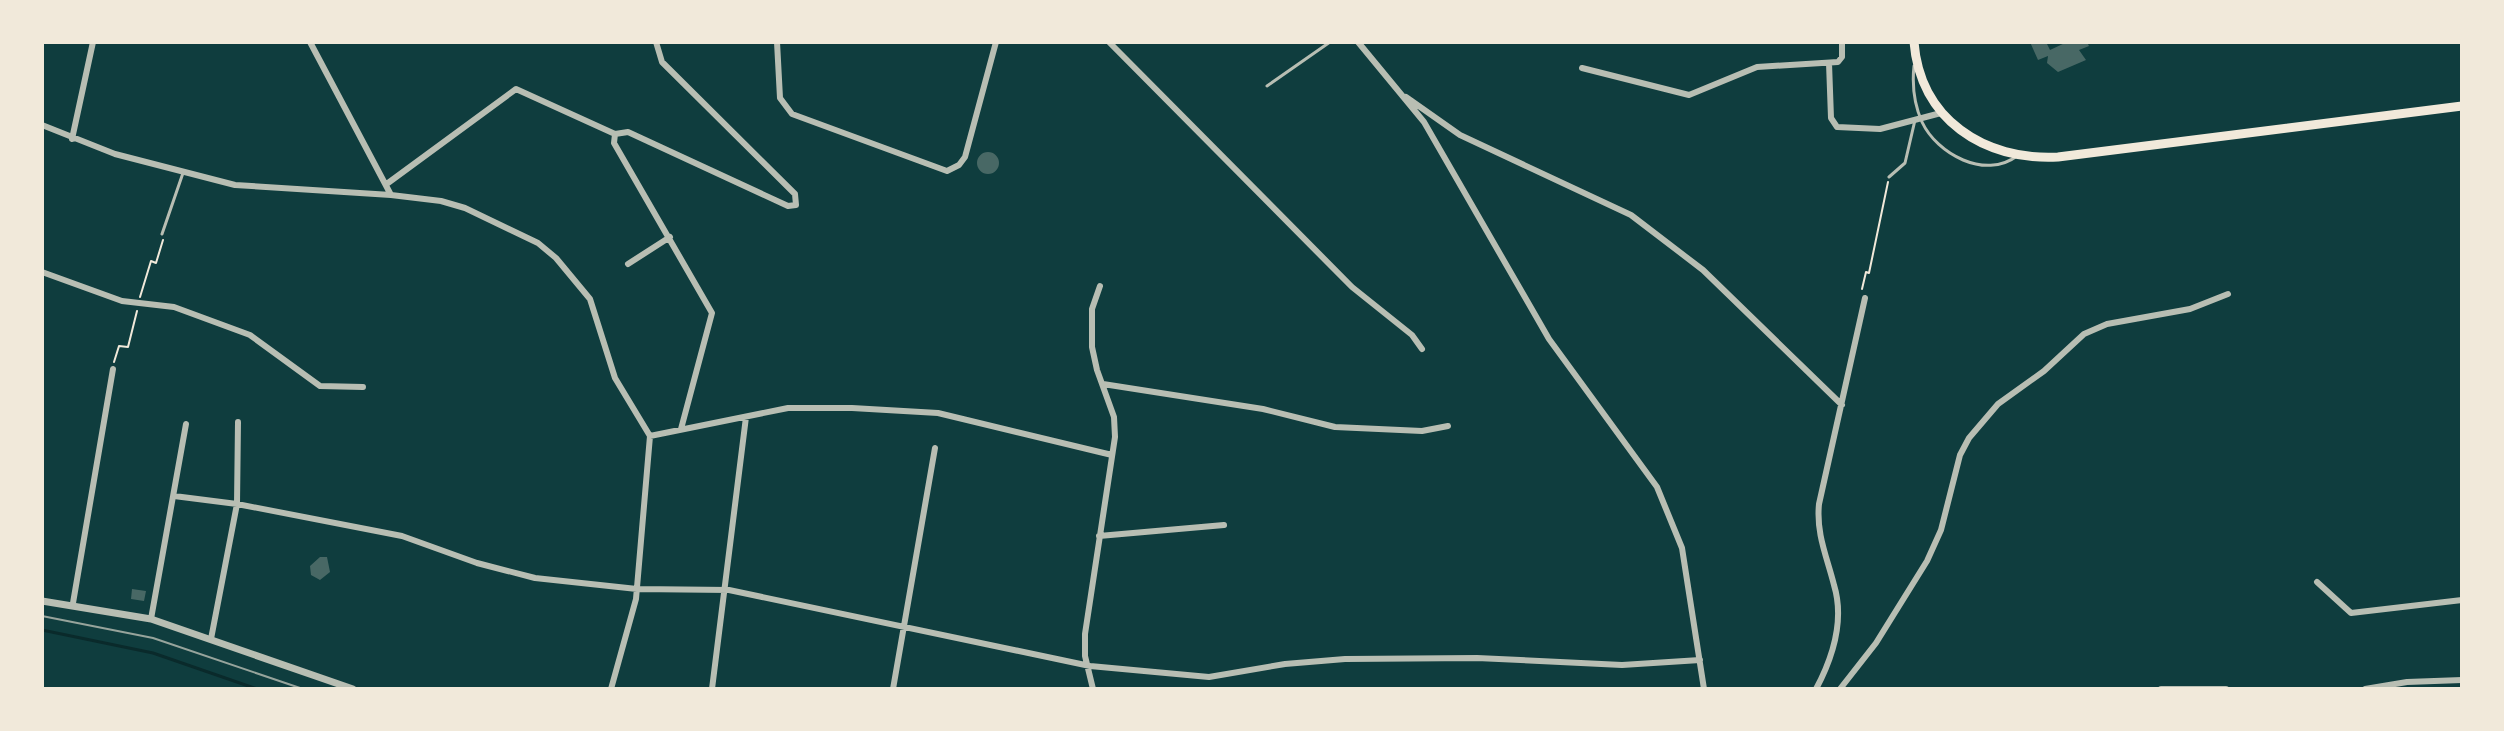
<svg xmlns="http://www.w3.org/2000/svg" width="2504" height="731" font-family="'PT Sans Narrow',sans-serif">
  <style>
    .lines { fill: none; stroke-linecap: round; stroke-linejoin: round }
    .stream { stroke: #0a2a2b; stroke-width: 3 }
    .building { fill: #486865 }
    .path { stroke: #f1e9da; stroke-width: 2 }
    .service { stroke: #b8beb3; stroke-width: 3 }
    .minor { stroke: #b8beb3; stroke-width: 6 }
    .tertiary { stroke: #b8beb3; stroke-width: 7 }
    .primary { stroke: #f1e9da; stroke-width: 9 }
    .tram { stroke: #97a49c; stroke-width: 2 }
  </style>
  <rect width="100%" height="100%" fill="#0f3d3e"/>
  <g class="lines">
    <path class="stream" d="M42 630 153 653 257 689"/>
  </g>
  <path class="building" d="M2030 42H2046L2050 50 2067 42H2087L2089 46 2079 50 2086 60 2058 72 2047 63 2048 56 2038 60Z
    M977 163a11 11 0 1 1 22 0a11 11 0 1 1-22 0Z
    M320 557H327L330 572 320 580 311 575 310 566Z
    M132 589 146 591 144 601 131 599Z"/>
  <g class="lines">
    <path class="path" d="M1862 289 1866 272 1869 273 1888 182
      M140 297 151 261 156 263 163 240
      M114 362 119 346 128 347 137 311"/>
    <path class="service" d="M1914 66C1912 85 1914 104 1922 122 1937 154 1985 180 2017 156
      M1267 86 1330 42
      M1889 177 1905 163 1915 120
      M162 234 183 173"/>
    <path class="minor" d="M777 42 780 98 792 114 947 171 959 165 965 157 996 42
      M1109 42 1352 287 1412 335 1422 349
      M1358 42 1424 122 1549 339 1657 487 1682 548 1704 689
      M1829 63 1831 118 1837 127 1880 129 1941 113
      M1582 68 1689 95 1757 67 1838 62 1842 57V42
      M1406 97 1460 135 1631 215 1703 270 1842 405
      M42 125 115 154 235 185 391 195 310 42
      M615 134 628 132 788 206 796 205 795 194 662 62 656 42
      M615 134 614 143 712 313 681 429
      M72 139 93 42
      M388 183 516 89 615 134
      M391 195 441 201 465 208 538 243 556 258 590 299 615 378 650 436 636 599 611 689
      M628 264 670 237
      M42 272 122 301 174 307 250 335 320 386 363 387
      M1103 384 1263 409 1335 427 1422 431 1448 426
      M650 436 788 408H852L938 413 1112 455
      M174 496 237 504 402 536 477 563 535 578 637 589 729 590 1090 666 1209 677 1285 664 1345 659 1477 658 1622 665 1700 660
      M1099 536 1224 525
      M2317 582 2351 613 2462 600
      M73 603 113 369
      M151 619 186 424
      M211 639 237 504 238 422
      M712 689 746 417
      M893 689 935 448
      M1093 689 1085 656V634L1115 437 1114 417 1097 370 1092 347V309L1100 286
      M1816 689C1833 657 1845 621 1834 585 1827 557 1816 534 1819 504L1865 298
      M1840 689 1876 643 1927 561 1941 530 1960 455 1969 438 1998 404 2044 371 2084 334 2107 324 2190 309 2228 294
      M2161 689H2226
      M2365 689 2407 682 2462 680"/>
    <path class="tertiary" d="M42 601 151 619 353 689"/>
    <path class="primary" d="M1914 42C1920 119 1984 161 2058 157L2462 106"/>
    <path class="tram" d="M42 616 153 638 303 689"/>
  </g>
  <rect width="2504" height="731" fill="none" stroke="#f1e9da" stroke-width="88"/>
</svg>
